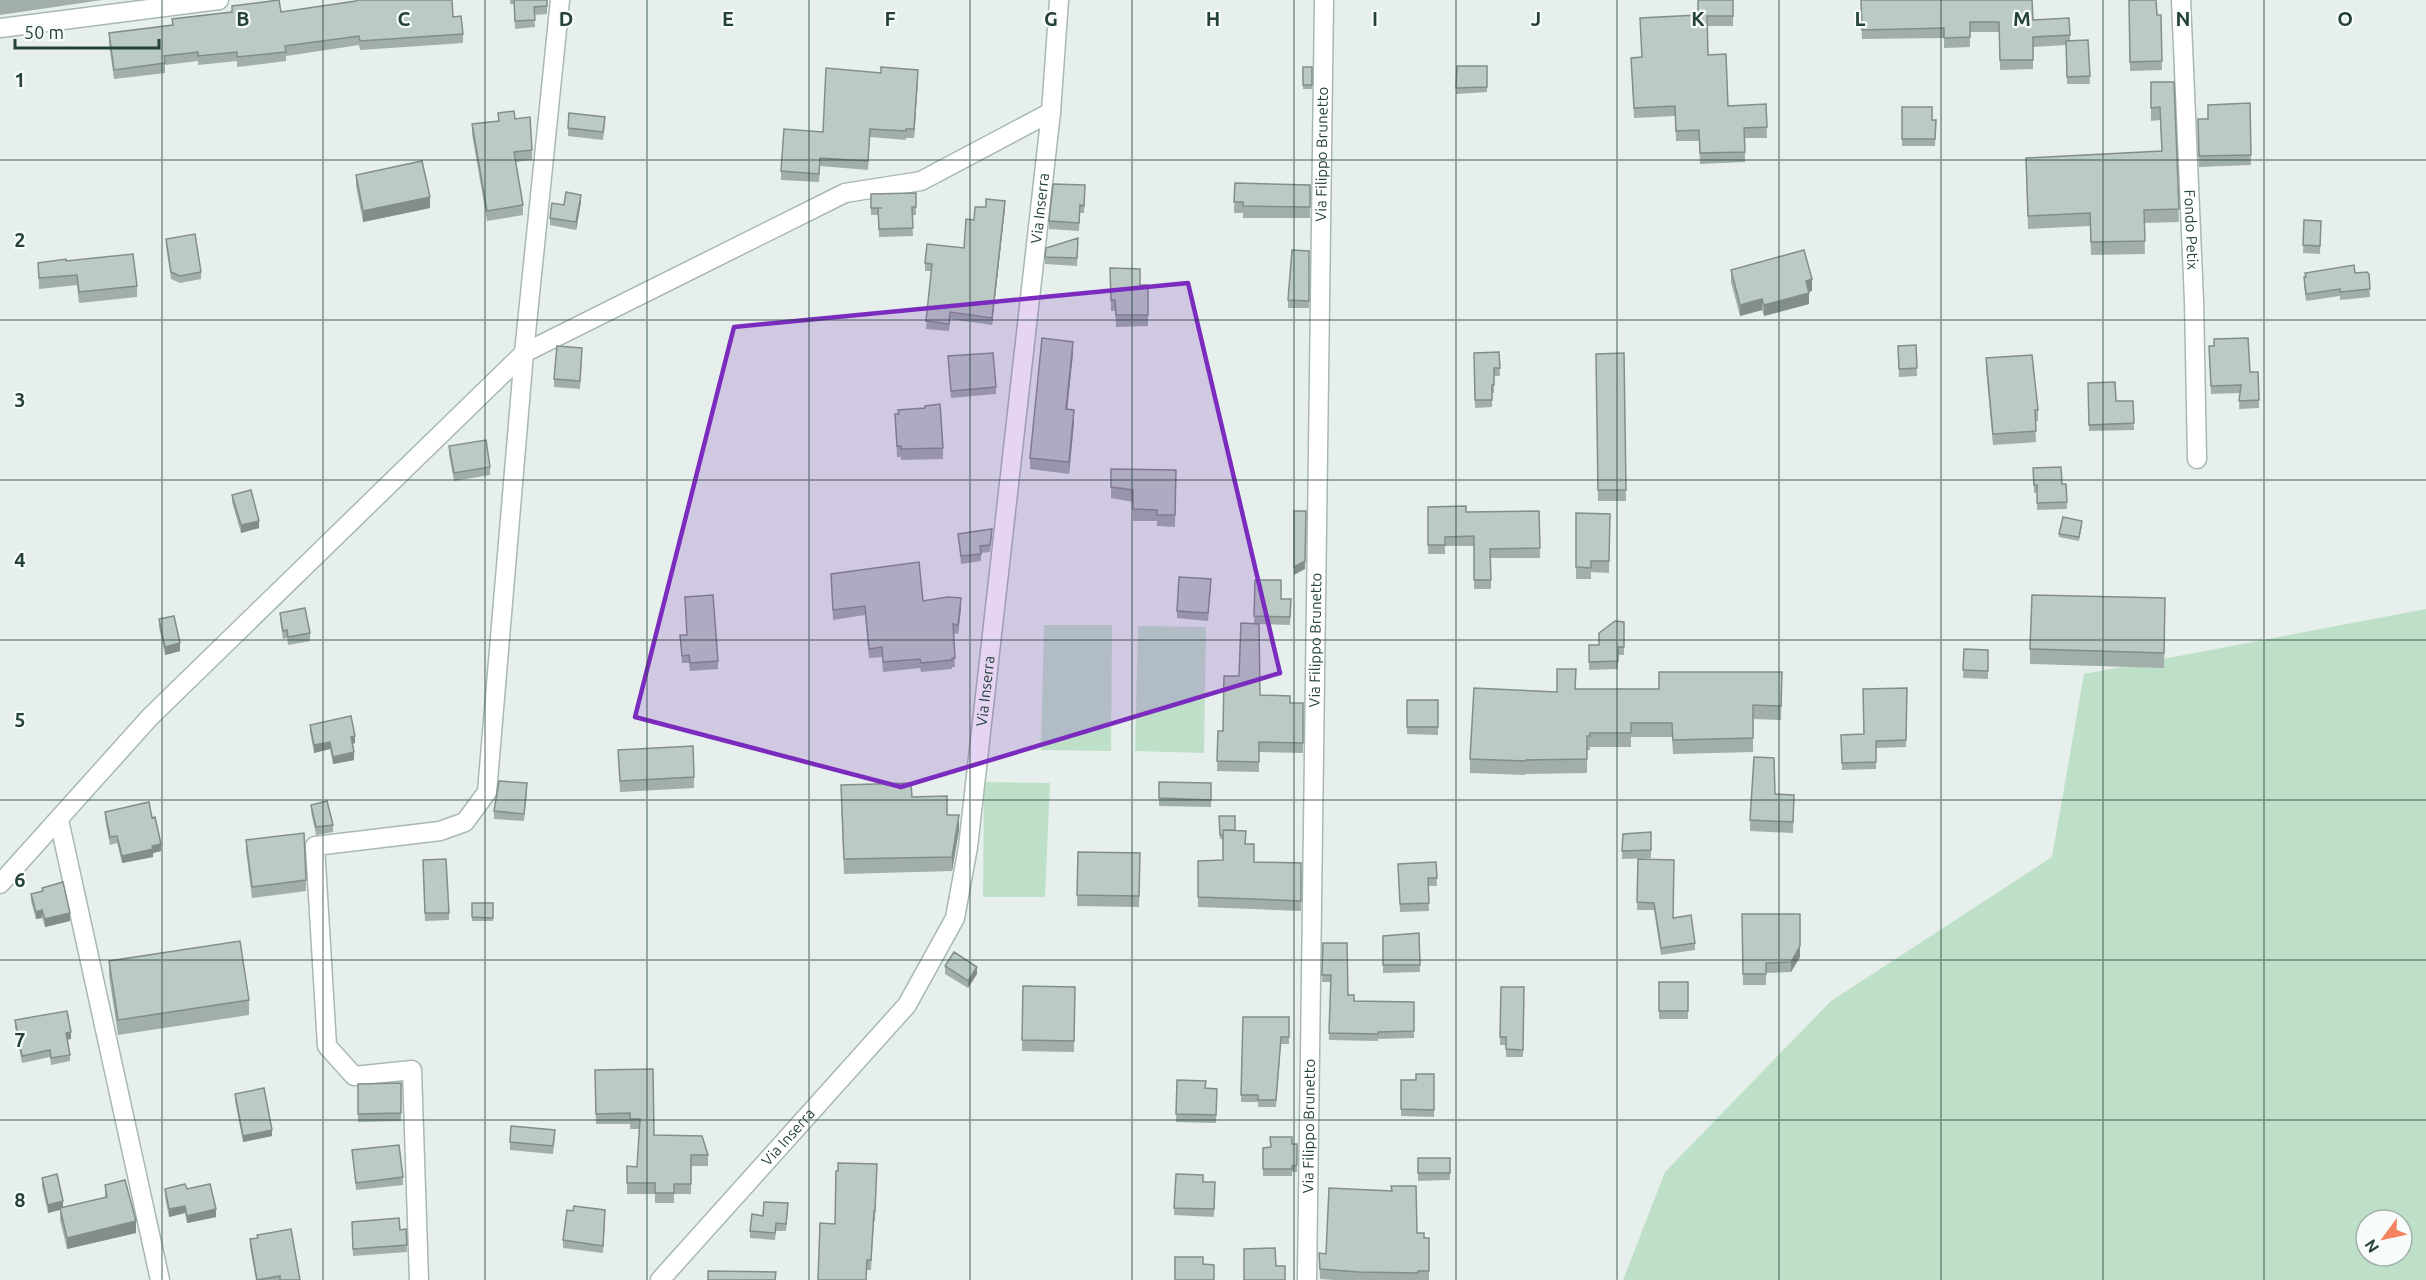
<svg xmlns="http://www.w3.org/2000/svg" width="2426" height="1280" font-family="Ubuntu,sans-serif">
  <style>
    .green { fill: #bfe0c8; fill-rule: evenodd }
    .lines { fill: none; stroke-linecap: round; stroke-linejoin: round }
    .minor-casing { stroke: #a8b8b2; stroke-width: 21 }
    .minor { stroke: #fff; stroke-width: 18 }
    .wall { fill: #a1aea9 }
    .shaded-wall { fill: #838d89 }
    .building { fill: #bbcac4; stroke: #838d89; stroke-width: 1.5 }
    .marked { fill: #7b2cbf; fill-opacity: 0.2; stroke: #7b2cbf; stroke-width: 4.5; stroke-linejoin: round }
    .grid { fill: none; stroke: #24423a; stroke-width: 1.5; stroke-opacity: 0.55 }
    .labels { text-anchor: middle; stroke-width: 4.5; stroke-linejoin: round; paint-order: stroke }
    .street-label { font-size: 15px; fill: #24423a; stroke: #f7fbf9 }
    .grid-label { font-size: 20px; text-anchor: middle; font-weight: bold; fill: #24423a; stroke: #f7fbf9; stroke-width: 4.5; stroke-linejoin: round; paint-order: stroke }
  </style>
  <rect width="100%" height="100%" fill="#e6efeb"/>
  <path class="green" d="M2426 609V1280H1623L1665 1172 1831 1001 2052 857 2084 674ZM2366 1220H2402V1256H2366Z
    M1044 625H1112L1111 751 1041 750Z
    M1138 626 1206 627 1204 753 1135 751Z
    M984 782 1050 783 1045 897H983Z"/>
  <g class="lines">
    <defs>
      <g id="minor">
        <path id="s1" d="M2181 0 2194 301 2197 459"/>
        <path d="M0 28 219 0"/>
        <path d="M59 820 160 1280"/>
        <path d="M0 884 150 717 524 353 845 193 921 181 1051 112"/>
        <path d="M419 1280 412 1070 354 1076 327 1046 315 846 440 831 465 822 487 792 524 353 560 0"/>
        <path id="s2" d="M660 1280 907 1005 955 918 968 847 1051 112 1059 0"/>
        <path id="s3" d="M1307 1280 1324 0"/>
      </g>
    </defs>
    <use href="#minor" class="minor-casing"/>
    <use href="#minor" class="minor"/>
  </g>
  <path class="wall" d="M0 0H102L0 15Z
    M355 0H452L453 17 463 34V43L360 50 359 45 286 56V61L237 67V61L198 65V61L165 65V73L114 79 109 43V33L172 26V19L232 12V6L281 12 355 2Z
    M510 0H547V14L534 15 535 27 515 29 514 4H510Z
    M1733 0V26H1707L1708 55 1728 106 1766 104 1767 138H1745V162L1700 164 1699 141H1676L1675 116 1634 118 1631 58 1642 57 1640 18 1698 15Z
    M1861 0 2033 20 2070 35V41L2088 40 2090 84H2067L2066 45 2033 47V69L2000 70 1999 32H1970V47L1944 48V38L1862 39Z
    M2129 0 2157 15H2161L2162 70 2130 71Z
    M1457 66H1487V92L1456 94Z
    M1303 67H1312V89H1303Z
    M918 79 914 138H906V140L870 137 868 170 820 166 819 182 781 180V171L823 132Z
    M2151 82H2174L2179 222 2144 223 2145 254 2091 255 2090 226 2028 229 2026 158 2162 151 2160 120 2151 121Z
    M2250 103 2251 165 2199 167 2198 129 2208 119Z
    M1902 107 1932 120H1936L1935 146H1902Z
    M498 113 515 119 532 150V160L516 162 523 205V215L487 221 472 134V124L498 121Z
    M605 125 603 140 568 136V128Z
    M356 175 430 208 363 222 356 186Z
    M1235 183 1310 185V218H1243V213H1234Z
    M916 193V215H912L913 236 879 237 878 215H871V194Z
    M1085 193 1084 213H1080L1079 231 1049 229V221Z
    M581 202 576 230 550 225V218Z
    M1005 208 992 325 950 319 949 331 926 329 931 271H925V263L964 248 974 220Z
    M2304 220 2321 221 2320 254 2303 253Z
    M166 239 201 272V279L180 283 171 279 166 246Z
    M1078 245 1077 266 1045 264V257Z
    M1309 251V308H1288V300Z
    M38 263 137 286V297L79 303 77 285 39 289Z
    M1110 268 1140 285H1148V326L1116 327 1115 311H1111Z
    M1731 270 1812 291 1809 292V304L1764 316 1762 310 1740 316 1731 282Z
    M2305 273H2355L2369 274 2370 297 2340 300V296L2306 301 2304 285V277H2305Z
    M1916 345 1917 376 1899 377 1898 346Z
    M2209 346 2250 372H2258L2259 408 2239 409 2240 393 2211 394Z
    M1499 352 1500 376H1494V393H1492V407L1475 408 1474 353Z
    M1073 353 1067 410 1074 422 1069 474 1030 469V458Z
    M1624 353 1626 501H1598L1596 354Z
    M582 356 580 389 554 387V379Z
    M948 356 996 387V394L951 398Z
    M1986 358 2038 410V421H2035L2036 442 1993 445 1986 369Z
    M2088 383 2116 401H2133L2134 430 2089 431Z
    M895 414 943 448V459L901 460V457H897Z
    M449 446 490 467V475L454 481 449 454Z
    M2033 468 2062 484H2066L2067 509 2037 510V493H2034Z
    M1111 469 1176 470 1175 527 1157 526V521H1133V502L1111 498Z
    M232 495 259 528 241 533 232 502Z
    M1428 507 1466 512 1539 511 1540 558H1491V589H1474V546H1445V554H1428Z
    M1576 513 1610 514 1609 573 1591 572V579H1576Z
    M2082 525 2079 541 2059 537V534Z
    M958 534 992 536 990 552 981 553V561L961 564Z
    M831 574 923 601 961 608 958 634 953 633 955 667H952V669L921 672 920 668 883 672 882 657 869 658 865 615 833 620Z
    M1255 580 1281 599H1291L1290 625 1259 624 1260 695 1290 703H1303V753L1259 752V772L1217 771 1218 731H1223L1254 624Z
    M1211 587 1208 621 1177 618V611Z
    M280 613 310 633V641L288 645 287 638 283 639 280 620Z
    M2165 613 2164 668 2030 664V649Z
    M159 619 180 651 165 655 159 627Z
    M1624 622V655H1618V669L1589 670V645H1599Z
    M680 635 718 661V669L690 671 689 663H682Z
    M1964 649 1988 650V679L1963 678Z
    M1782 672 1781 720 1753 719V752L1673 754 1672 737H1631V747H1590V750H1587V773L1526 774 1525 775 1470 773V759L1557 692 1575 689H1659Z
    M1907 688 1906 747 1876 748V769L1842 770 1841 735 1864 734Z
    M1407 700H1438V735L1407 734Z
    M310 725 355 743 353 744 354 760 333 764 330 749 314 753 310 732Z
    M618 750 694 777V788L620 792Z
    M1211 783V807L1159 806V798Z
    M527 791 524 821 494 819V811Z
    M1775 794 1794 806 1793 833 1750 831V820Z
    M912 797 947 815 959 830 952 871 844 874 841 800Z
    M311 805 333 825V832L316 835 311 812Z
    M105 812 152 818 161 851 153 853V857L122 863 117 843 110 845 105 819Z
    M1219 816 1235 830 1245 844 1254 862 1301 863V911L1198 907V861L1223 860V839H1220Z
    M1651 832V858L1622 859 1623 834Z
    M246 840 306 880V891L252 898 246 851Z
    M1078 852 1140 853 1139 907 1077 906Z
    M1638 859 1673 918 1695 943V950L1661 955 1654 910H1637Z
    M423 860 449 913V920L425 921Z
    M1436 862 1437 886H1428L1429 911 1400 912 1398 864Z
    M42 888 70 921 45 927 42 918 36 919 31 901V894L42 891Z
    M472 903H493V921H472Z
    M1742 914H1800V957L1791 972 1766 973V985H1743Z
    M1419 933 1420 972 1383 973V936Z
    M1323 943 1348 995 1354 1001 1414 1002V1038L1378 1039V1041L1329 1040 1331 982H1322Z
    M109 961 249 1000V1015L118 1035 109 976Z
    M945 966 977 974 968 988 945 974Z
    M1659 982H1688V1019H1659Z
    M1023 986 1075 987 1074 1052 1022 1051Z
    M1501 987H1524L1523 1057H1506V1045H1500Z
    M1243 1017H1289V1044H1281L1276 1107H1258V1102H1241Z
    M15 1020 71 1039H67L70 1055V1061L51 1065 50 1057 22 1063 15 1027Z
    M595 1070 654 1135 708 1155V1166H691V1194H674V1203H655V1194H627V1166L637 1167 639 1129H630V1124H596Z
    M1434 1074V1117L1401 1116V1080H1416Z
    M1177 1080 1205 1088 1217 1089 1216 1123 1176 1122Z
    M401 1083V1121L358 1122V1084Z
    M235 1094 272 1136 243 1142 235 1101Z
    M555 1138 553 1154 510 1150V1142Z
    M1292 1144H1297V1172H1292V1176H1263V1148L1270 1147Z
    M352 1150 403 1177V1185L356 1190Z
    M1418 1158H1450V1180L1418 1181Z
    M877 1164 875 1221H874L871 1270H867L835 1224Z
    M1176 1174 1203 1182H1215L1214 1217 1174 1215Z
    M42 1178 63 1207 105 1198V1185L136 1233 67 1249 60 1220V1210L48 1213 42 1186Z
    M165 1189H187L216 1217 187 1223 185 1213 169 1217 165 1197Z
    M788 1211 786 1231H776L775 1240 750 1238V1231L763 1216Z
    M605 1218 603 1253 563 1248V1240Z
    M352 1229H406L407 1252 353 1256Z
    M1417 1233 1424 1238H1429V1280H1334L1320 1279 1319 1253 1326 1254Z
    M257 1235 300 1280H256L250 1247V1239L257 1238Z"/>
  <path class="shaded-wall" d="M918 70V79L914 138V129Z
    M581 195V202L576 230V222Z
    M430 197V208L363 222V211Z
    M1005 201V208L992 325V318Z
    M1812 279V291L1806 292V281Z
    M1809 293V304L1764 316V305Z
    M1762 299V310L1740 316V305Z
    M1073 342V353L1066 421V409Z
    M1074 410V422L1069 474V462Z
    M1306 519 1305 569 1294 575V567Z
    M259 521V528L241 533V525Z
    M961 598V608L958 634V625Z
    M180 643V651L165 655V647Z
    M355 736V743L351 744V737Z
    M330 742V749L314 753V745Z
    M354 752V760L333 764V757Z
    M959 815V830L952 871V857Z
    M161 844V851L153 853V857L122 863V856Z
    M42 910V918L36 919V912Z
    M70 913V921L45 927V919Z
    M1800 946V957L1791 972V962Z
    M977 967V974L968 988V981Z
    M71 1032V1039L66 1040V1033Z
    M272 1130V1136L243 1142V1136Z
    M63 1201V1209L48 1213V1205Z
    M185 1206V1213L169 1217V1209Z
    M216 1209V1217L187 1223V1216Z
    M136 1221V1233L67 1249V1238Z"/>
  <path class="building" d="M279 0 281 12 356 1V0H452L453 17 461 16 463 34 360 41 359 36 285 46 286 52 237 57V52L198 56V52L164 56 165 63 114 70 109 33 173 25 172 19 232 12V6Z
    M514 0H547V6L534 7 535 20 515 21Z
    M1698 0H1733V16H1707L1708 55 1726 54 1728 106 1766 104 1767 127 1744 128 1745 152 1700 153 1699 130 1676 131 1675 106 1634 108 1631 58 1642 57 1640 18 1698 15Z
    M1861 0H2032L2033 20 2069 18 2070 35 2033 37V60H2000L1999 22H1970V37L1944 38V28L1862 30Z
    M2129 0H2156L2157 15H2161L2162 61 2130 62Z
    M2088 40 2090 76 2067 77 2066 41Z
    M1457 66H1487V87L1456 88Z
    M881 67 918 70 914 129H906V131L870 129 868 161 820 158 819 174 781 171 784 129 823 132 826 68 881 73Z
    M1303 67H1312V85H1303Z
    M2151 82H2174L2179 209 2144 210 2145 241 2091 242 2090 213 2028 216 2026 158 2162 151 2160 107 2151 108Z
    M2250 103 2251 155 2199 156 2198 119H2208V105Z
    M1902 107H1932V120H1936L1935 139H1902Z
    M514 111 515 119 530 117 532 150 514 152 523 205 487 211 472 124 499 121 498 113Z
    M569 113 605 117 603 132 568 128Z
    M422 161 430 197 363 211 356 175Z
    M1235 183 1310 185V207L1243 206V202H1234Z
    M1053 184 1085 185 1084 206 1080 205 1079 223 1049 221Z
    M566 192 581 195 576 222 550 218 552 203 564 205Z
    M916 193V207H912L913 228 879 229 878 208H882H871V194Z
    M986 199 1005 201 992 318 950 312 949 324 926 321 932 264 925 263 927 244 964 248 966 219 974 220 975 207H986Z
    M2304 220 2321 221 2320 246 2303 245Z
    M195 234 201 272 180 276 171 272 166 239Z
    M1078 238 1077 258 1045 257 1046 248Z
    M1292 250 1309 251V301L1288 300Z
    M1804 250 1812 279 1806 281 1809 293 1764 305 1762 299 1740 305 1731 270Z
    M133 254 137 286 79 292 77 275 39 278 38 263 66 259V261Z
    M2354 265 2355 273 2367 272 2369 274 2370 289 2340 292V289L2306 294 2304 277H2306L2305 273Z
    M1110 268 1140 269V285H1148V315H1116L1115 300H1111Z
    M1042 338 1073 342 1066 409 1074 410 1069 462 1030 458Z
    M2248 338 2250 372H2258L2259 400 2239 401 2241 385 2211 386 2209 346H2214V339Z
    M1916 345 1917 368 1899 369 1898 346Z
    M557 346 582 348 580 381 554 379Z
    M1499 352 1500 368H1494V385H1492V400H1475L1474 353Z
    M993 353 996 387 951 391 948 356Z
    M1624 353 1626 490H1598L1596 354Z
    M2032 355 2038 410H2035L2036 431 1993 434 1986 358Z
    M2115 382 2116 401H2133L2134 423 2089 425 2088 383Z
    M940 404 943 448 901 449V446H897L895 414H899L898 410 925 408V406Z
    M486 440 490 467 454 473 449 446Z
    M2061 467 2062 484H2066L2067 502 2037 503V485H2034L2033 468Z
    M1111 469 1176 470 1175 515H1157V510L1133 509V490L1111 487Z
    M251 490 259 521 241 525 232 495Z
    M1466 506V512L1539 511 1540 548 1490 549 1491 580H1474V536L1445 537V545H1428V507Z
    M1294 511H1306L1305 561 1294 567Z
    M1576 513 1610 514 1609 561H1591V568L1576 567Z
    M2063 517 2082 521 2079 537 2059 534Z
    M992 529 990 545 980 546 981 554 961 556 958 534Z
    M919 562 923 601 948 597 961 598 958 625 953 624 955 658H952V660L921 663 920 659 883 662 882 647 869 649 865 606 833 610 831 574Z
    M1179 577 1211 579 1208 613 1177 611Z
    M1255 580H1281V599H1291L1290 617 1254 616Z
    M713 595 718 661 690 663 689 655 682 656 680 635H687L685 597Z
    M2032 595 2165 598 2164 653 2030 649Z
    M305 608 310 633 288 637 287 630 283 631 280 613Z
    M174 616 180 643 165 647 159 619Z
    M1615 621 1624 622V647H1618V661L1589 662V645H1599V633Z
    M1241 623 1259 624 1260 695 1290 696V703H1303V743L1259 742V762L1217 761 1218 731H1223L1224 676H1239Z
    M1964 649 1988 650V671L1963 670Z
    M1557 669H1576L1575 689H1659V672H1782L1781 706 1753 705V738L1673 740 1672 723H1631V733H1590V736H1587V759L1526 760 1525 761 1470 759 1474 688 1557 692Z
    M1907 688 1906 740 1876 741V762L1842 763 1841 735 1864 734 1863 689Z
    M1407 700H1438V727H1407Z
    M351 716 355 736 351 737 354 752 333 757 330 742 314 745 310 725Z
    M693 746 694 777 620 781 618 750Z
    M1754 757 1774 758 1775 794 1794 795 1793 822 1750 820Z
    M499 781 527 783 524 814 494 811Z
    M1159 782 1211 783V800L1159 798Z
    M911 783 912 797 947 796V815H959L952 857 844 859 841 785Z
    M327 801 333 825 316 827 311 805Z
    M149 802 152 818 155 817 161 844 152 846 153 849 122 856 117 836 110 837 105 812Z
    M1219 816H1235V830H1223V835H1220Z
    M1223 830 1246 831 1245 844H1254V862L1301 863V901L1198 897V861L1223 860Z
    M1651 832V850L1622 851 1623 834Z
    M304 833 306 880 252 887 246 840Z
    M1078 852 1140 853 1139 896 1077 895Z
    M446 859 449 913H425L423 860Z
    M1638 859 1674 860 1673 918 1691 915 1695 943 1661 948 1654 903 1637 902Z
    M1436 862 1437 878H1428L1429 903 1400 904 1398 864Z
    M63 882 70 913 45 919 42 910 36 912 31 894 43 891 42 888Z
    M472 903H493V918L472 917Z
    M1742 914H1800V946L1791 962 1766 963V974H1743Z
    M1419 933 1420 965H1383V936Z
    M240 941 249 1000 118 1020 109 961Z
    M1323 943H1347L1348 995H1354V1001L1414 1002V1031L1378 1032V1034L1329 1033 1331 975H1322Z
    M954 952 977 967 968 981 945 966Z
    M1659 982H1688V1011H1659Z
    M1023 986 1075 987 1074 1041 1022 1040Z
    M1501 987H1524L1523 1050 1506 1049V1037H1500Z
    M67 1011 71 1032 66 1033 70 1055 51 1058 50 1050 22 1056 15 1020Z
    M1243 1017H1289V1037H1281L1276 1100H1258V1095H1241Z
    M653 1069 654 1135 702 1136 708 1155H691V1184H674V1193H655V1183H627V1166L637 1167 640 1119H630V1113L596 1114 595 1070Z
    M1416 1074H1434V1110L1401 1109V1080H1416Z
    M1177 1080 1206 1081 1205 1088 1217 1089 1216 1115 1176 1114Z
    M401 1083V1113L358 1114V1084Z
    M264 1088 272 1130 243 1136 235 1094Z
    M511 1126 555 1130 553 1146 510 1142Z
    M1270 1137H1292V1144H1297V1165L1292 1166V1169H1263V1148L1271 1147Z
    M399 1145 403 1177 356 1183 352 1150Z
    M1418 1158H1450V1173H1418Z
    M838 1163 877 1164 875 1211H874L871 1260H867L866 1280H818L820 1223 835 1224 836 1171H838Z
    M57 1174 63 1201 48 1205 42 1178Z
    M1176 1174 1203 1175V1182H1215L1214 1209 1174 1208Z
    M125 1180 136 1221 67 1238 60 1208 107 1197 105 1185Z
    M185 1184 187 1189 210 1184 216 1209 187 1216 185 1206 169 1209 165 1189Z
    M1391 1186H1416L1417 1233H1424V1238H1429V1271H1418V1273L1359 1272 1320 1269 1319 1253 1326 1254 1329 1188 1392 1191Z
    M764 1202 788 1203 786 1224 776 1223 775 1233 750 1231 752 1214 763 1216Z
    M574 1206 605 1210 603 1246 563 1240 567 1210 573 1211Z
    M399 1218 400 1230 406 1229 407 1245 353 1249 352 1222Z
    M291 1229 300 1280H280V1276L257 1280 250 1239 258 1238 257 1235Z
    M1275 1248 1276 1266H1285V1280H1244V1249Z
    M1175 1257H1203V1264L1214 1265V1280H1175Z
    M708 1271 776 1272 775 1280H708Z"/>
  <path class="marked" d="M1188 283 1280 673 901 787 635 717 734 327Z"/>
  <path class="grid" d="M162 0V1280M323 0V1280M485 0V1280M647 0V1280M809 0V1280M970 0V1280M1132 0V1280M1294 0V1280M1456 0V1280M1617 0V1280M1779 0V1280M1941 0V1280M2103 0V1280M2264 0V1280M0 160H2426M0 320H2426M0 480H2426M0 640H2426M0 800H2426M0 960H2426M0 1120H2426"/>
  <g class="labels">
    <g class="street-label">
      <text dy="5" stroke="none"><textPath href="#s3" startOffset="1126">Via Filippo Brunetto</textPath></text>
      <text dy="5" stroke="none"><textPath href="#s2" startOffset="1184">Via Inserra</textPath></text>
      <text dy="5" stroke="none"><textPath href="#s1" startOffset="230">Fondo Petix</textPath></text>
      <text dy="5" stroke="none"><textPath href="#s3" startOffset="640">Via Filippo Brunetto</textPath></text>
      <text dy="5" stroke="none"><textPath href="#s2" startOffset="698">Via Inserra</textPath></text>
      <text dy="5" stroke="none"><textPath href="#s3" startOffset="154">Via Filippo Brunetto</textPath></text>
      <text dy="5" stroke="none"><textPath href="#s2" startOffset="192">Via Inserra</textPath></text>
    </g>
  </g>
  <g class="grid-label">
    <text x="243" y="26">B</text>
    <text x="404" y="26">C</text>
    <text x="566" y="26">D</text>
    <text x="728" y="26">E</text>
    <text x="890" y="26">F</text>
    <text x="1051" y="26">G</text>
    <text x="1213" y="26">H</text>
    <text x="1375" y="26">I</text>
    <text x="1536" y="26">J</text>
    <text x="1698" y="26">K</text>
    <text x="1860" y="26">L</text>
    <text x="2022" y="26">M</text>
    <text x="2183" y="26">N</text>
    <text x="2345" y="26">O</text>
    <text x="20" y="87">1</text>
    <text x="20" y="247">2</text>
    <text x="20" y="407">3</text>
    <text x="20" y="567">4</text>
    <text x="20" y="727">5</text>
    <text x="20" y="887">6</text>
    <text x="20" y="1047">7</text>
    <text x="20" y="1207">8</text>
  </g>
  <g transform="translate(2384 1238) rotate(237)"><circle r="28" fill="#f7fbf9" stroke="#a3b1ad" stroke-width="1.5"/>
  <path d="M0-4.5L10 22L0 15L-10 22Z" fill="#f4845f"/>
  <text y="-9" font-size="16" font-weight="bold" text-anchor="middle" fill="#24423a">N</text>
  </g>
  <path d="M15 39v9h144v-9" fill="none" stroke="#24423a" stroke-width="3"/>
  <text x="24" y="39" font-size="18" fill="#24423a" stroke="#f7fbf9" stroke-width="4.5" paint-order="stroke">50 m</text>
</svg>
